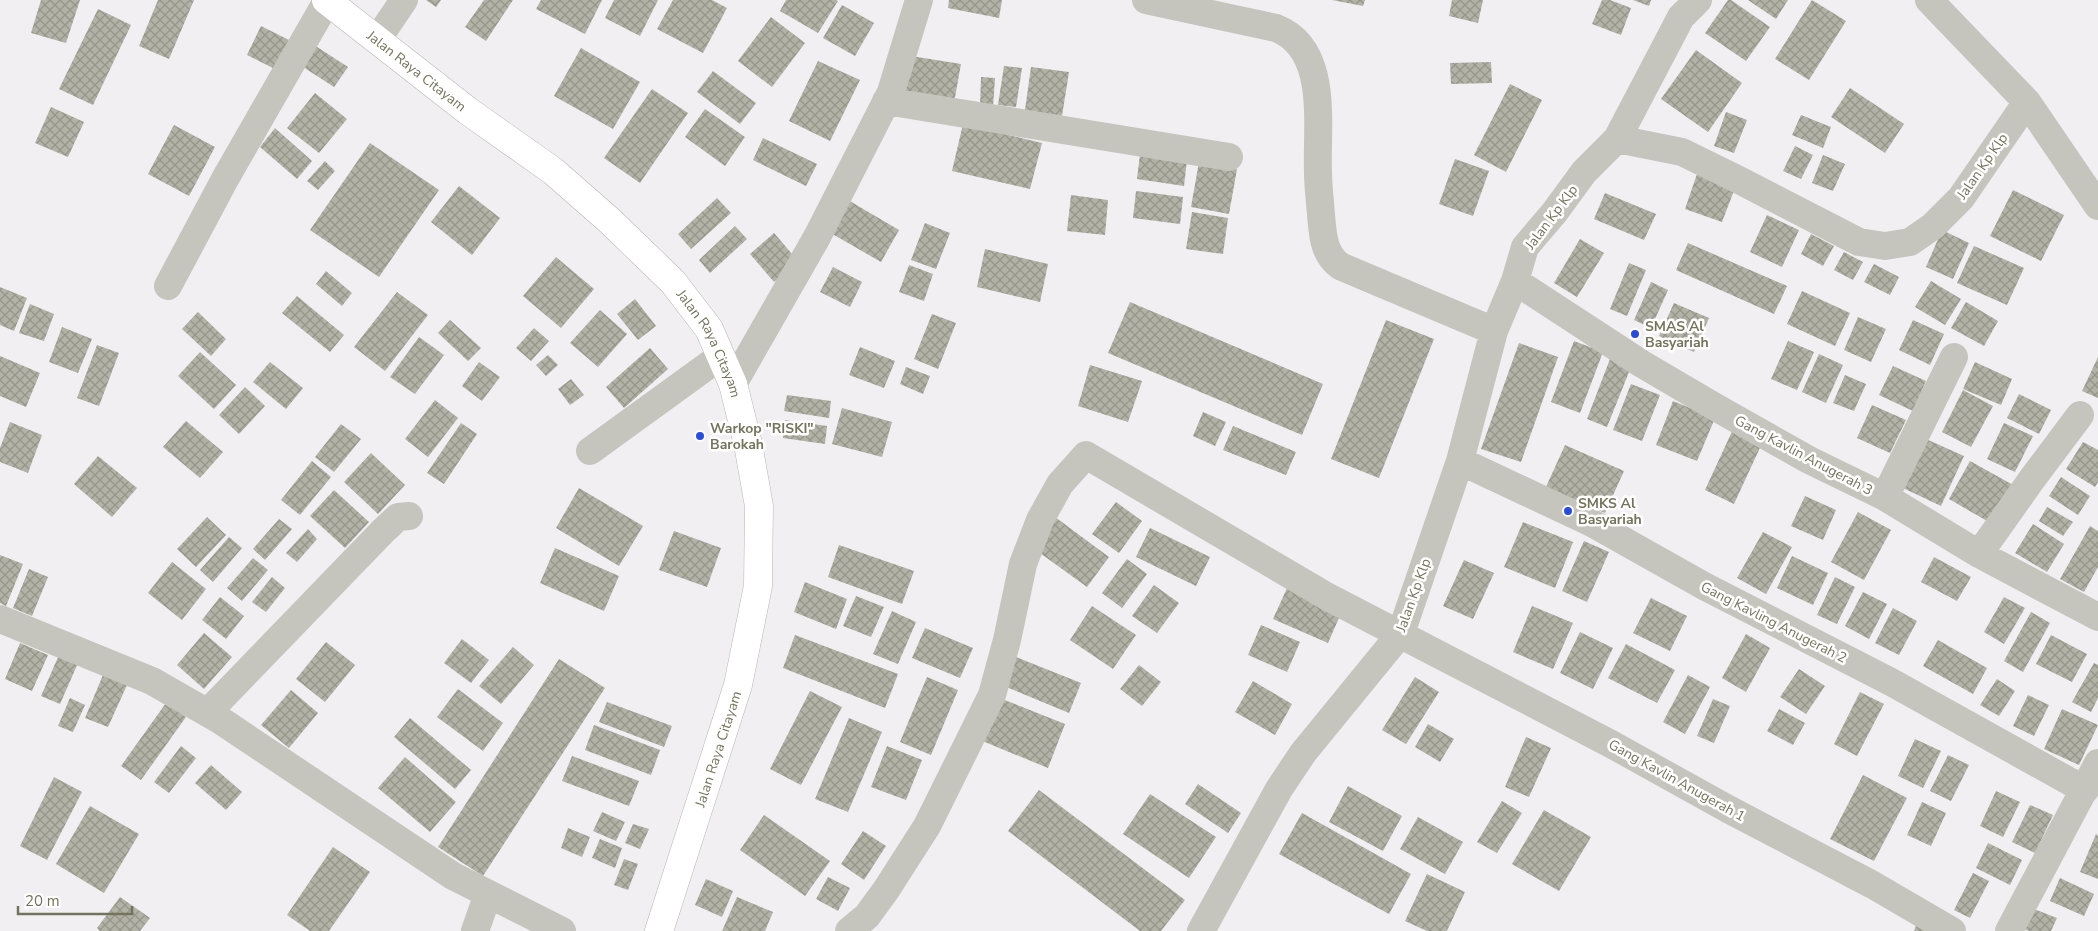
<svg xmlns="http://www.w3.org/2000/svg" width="2098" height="931" font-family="'Nunito Sans',sans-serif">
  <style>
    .building { fill: url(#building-cross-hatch) }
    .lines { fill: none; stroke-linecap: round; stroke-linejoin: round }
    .primary-casing { stroke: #b6b6ae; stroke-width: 29 }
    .street { stroke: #c5c5be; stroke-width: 28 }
    .primary { stroke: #fff; stroke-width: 28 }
    .poi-dot { fill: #294cd9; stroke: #fff; stroke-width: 2 }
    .labels { text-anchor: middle; stroke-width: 5; stroke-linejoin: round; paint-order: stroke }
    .street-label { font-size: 14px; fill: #74745c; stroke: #fff }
    .poi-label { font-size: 14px; font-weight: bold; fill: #74745c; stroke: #fff; text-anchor: start }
  </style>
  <defs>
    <pattern id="building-cross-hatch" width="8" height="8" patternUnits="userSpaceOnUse" patternTransform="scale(1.25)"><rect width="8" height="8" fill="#b3b2a6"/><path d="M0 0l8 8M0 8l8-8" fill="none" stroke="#96958a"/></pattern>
  </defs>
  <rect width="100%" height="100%" fill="#f2eff3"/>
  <path class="building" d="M41 0H80L66 43 31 33Z
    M158 0H194L169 59 139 46Z
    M426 0H441L436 7Z
    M484 0H513L486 41 465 27Z
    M541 0H602L585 34 536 9Z
    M614 0H658L640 36 605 18Z
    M673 0H712L727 8 703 53 657 29Z
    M786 0H836L838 1 818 33 780 11Z
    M949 0H1002L999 18 948 8Z
    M1332 0H1365L1363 6Z
    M1452 0H1483L1478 23 1449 16Z
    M1602 0H1610L1631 8 1621 35 1592 24Z
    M1633 0H1651L1649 6Z
    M1728 0H1731L1770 27 1746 61 1705 33Z
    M1748 0H1788L1776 19Z
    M1812 0 1846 21 1809 80 1775 59Z
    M842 5 874 23 855 56 823 38Z
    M98 9 131 25 93 105 59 89Z
    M771 17 805 43 772 87 738 61Z
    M261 26 289 40 275 69 247 55Z
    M314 45 348 67 334 87 300 65Z
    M581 48 640 82 613 129 554 96Z
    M1696 50 1742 83 1708 132 1661 99Z
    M911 56 961 64 954 103 905 96Z
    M818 61 860 80 830 141 789 121Z
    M1491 62 1492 83 1451 84 1450 63Z
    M1004 66 1022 68 1016 107 998 105Z
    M1031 67 1069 72 1062 116 1025 110Z
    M713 71 756 103 740 124 697 92Z
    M981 77 995 78 993 107 980 106Z
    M1510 84 1542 100 1506 172 1474 155Z
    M1850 88 1904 124 1885 153 1831 117Z
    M652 89 688 113 640 183 604 158Z
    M315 93 347 119 319 153 287 128Z
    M51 107 84 122 68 157 35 143Z
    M705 109 745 137 725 166 685 137Z
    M1726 112 1747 120 1734 153 1714 146Z
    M1801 115 1831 127 1823 148 1792 135Z
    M963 124 1042 143 1030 189 952 171Z
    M174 125 215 147 189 196 148 174Z
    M275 128 312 161 297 179 260 147Z
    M763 138 817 164 806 186 753 160Z
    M370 143 439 190 379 277 310 230Z
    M1795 146 1813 155 1801 179 1783 171Z
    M1140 154 1187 160 1184 186 1137 179Z
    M1823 155 1845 164 1833 191 1812 183Z
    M1455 159 1489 171 1473 216 1439 204Z
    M325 161 335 171 318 190 307 181Z
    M1199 162 1237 169 1229 214 1191 207Z
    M1697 174 1735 188 1722 222 1685 209Z
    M459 186 500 218 472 255 431 222Z
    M2013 190 2064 215 2041 261 1990 236Z
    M1136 191 1183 197 1180 224 1133 218Z
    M1605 193 1656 214 1644 240 1594 219Z
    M1071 195 1108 200 1105 235 1067 231Z
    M717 198 731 213 691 249 678 234Z
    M848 200 899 230 881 262 829 232Z
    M1192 212 1228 218 1223 254 1186 249Z
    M1767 215 1799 230 1782 267 1750 252Z
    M925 223 950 233 936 269 911 260Z
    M735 226 747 239 710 273 699 260Z
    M1942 230 1969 243 1953 279 1926 267Z
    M774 233 798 261 774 282 750 254Z
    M1811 234 1834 246 1823 266 1801 254Z
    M1580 239 1604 253 1577 297 1554 283Z
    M1688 243 1787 286 1774 314 1676 270Z
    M1974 246 2024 268 2007 305 1957 283Z
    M985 249 1048 264 1040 302 977 287Z
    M1844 252 1863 262 1853 280 1834 270Z
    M556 257 594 289 561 328 523 296Z
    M1629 263 1646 270 1627 316 1610 309Z
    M1874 264 1899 277 1890 295 1864 282Z
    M909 265 933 274 924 301 899 292Z
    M833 267 862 282 850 307 820 292Z
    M326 271 352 293 342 306 316 284Z
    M1931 281 1961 299 1945 325 1915 307Z
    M1651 282 1668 290 1651 328 1634 320Z
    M0 287 27 298 14 331 0 325Z
    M1802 291 1850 313 1835 346 1787 324Z
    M397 292 428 315 385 371 354 347Z
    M297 296 344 335 330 352 282 313Z
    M635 299 656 326 638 340 617 314Z
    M1130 302 1323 384 1302 435 1108 353Z
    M1966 302 1998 321 1984 346 1951 328Z
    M1674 303 1709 318 1694 352 1659 336Z
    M30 304 54 314 44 341 19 333Z
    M600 310 627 334 598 367 570 343Z
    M198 312 226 339 211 356 182 329Z
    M932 314 956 323 938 369 914 359Z
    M1858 317 1886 329 1871 362 1844 350Z
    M450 320 481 348 468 361 438 333Z
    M1386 320 1434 339 1379 478 1331 459Z
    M1913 320 1944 334 1930 365 1899 350Z
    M62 327 92 339 78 373 49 362Z
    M534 328 549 341 531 361 516 348Z
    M419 337 444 355 415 394 390 377Z
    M1574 341 1603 352 1580 413 1551 402Z
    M1788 341 1814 352 1797 390 1771 379Z
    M1519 343 1558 357 1521 462 1481 449Z
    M97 345 119 353 99 406 77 398Z
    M860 347 895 361 884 388 849 375Z
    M650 348 668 369 624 408 606 387Z
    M200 352 236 385 214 409 178 376Z
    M1819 354 1843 365 1826 403 1802 392Z
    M548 355 558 365 546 376 536 365Z
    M0 356 40 373 26 407 0 396Z
    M2098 357V398L2082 391Z
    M1610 359 1631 367 1607 427 1587 419Z
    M270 362 303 388 286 409 253 382Z
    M479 362 500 377 482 401 462 386Z
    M1975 362 2012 379 2001 405 1963 389Z
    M1090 365 1142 381 1128 422 1078 406Z
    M1893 366 1926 381 1913 411 1879 395Z
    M906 367 930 376 923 394 900 384Z
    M1845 375 1866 384 1854 411 1833 403Z
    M571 379 584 395 570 405 558 389Z
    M1631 384 1660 395 1642 441 1613 430Z
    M245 387 265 406 239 434 219 415Z
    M1963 390 1993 406 1971 447 1942 432Z
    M2019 394 2051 410 2039 434 2007 418Z
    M787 395 831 401 829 418 784 411Z
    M435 400 458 418 428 457 405 439Z
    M1673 401 1715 418 1697 461 1656 445Z
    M1872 405 1906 420 1890 453 1857 438Z
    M842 408 892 422 882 457 832 444Z
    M1203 412 1226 422 1215 446 1193 436Z
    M785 420 827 426 825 444 783 438Z
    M186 421 223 452 200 478 163 447Z
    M10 422 42 435 28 473 0 462V448Z
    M461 423 477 434 444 484 427 473Z
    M2004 423 2033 436 2015 472 1987 459Z
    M341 424 361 439 334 472 315 457Z
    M1735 425 1764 439 1734 504 1705 490Z
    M1233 426 1296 452 1286 475 1223 450Z
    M1926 439 1964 456 1941 506 1903 488Z
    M2083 442 2098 450V482L2095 487 2066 469Z
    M1565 445 1624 471 1605 513 1546 487Z
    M371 453 405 485 378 514 344 482Z
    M98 456 137 488 112 517 74 484Z
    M312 461 331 477 300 515 281 500Z
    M1970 461 2015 486 1994 525 1949 499Z
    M2061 477 2090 496 2078 515 2049 496Z
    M579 488 643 526 619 566 556 528Z
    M334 490 369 522 345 548 310 516Z
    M1805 496 1836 510 1823 540 1791 526Z
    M1116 502 1142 521 1119 553 1092 534Z
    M2047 507 2073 522 2063 536 2039 521Z
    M1858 512 1891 530 1864 580 1831 562Z
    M207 517 226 535 196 567 177 549Z
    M1055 517 1109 557 1087 587 1033 548Z
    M279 519 292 529 265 560 253 549Z
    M1523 522 1573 542 1555 588 1504 567Z
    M2033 524 2064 544 2047 572 2015 553Z
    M2090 526 2098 531V567L2084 592 2060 579Z
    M1150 528 1210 557 1196 586 1136 557Z
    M308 529 317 539 297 562 286 553Z
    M674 531 721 548 707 587 659 570Z
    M1763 532 1792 547 1766 594 1737 578Z
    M229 537 242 548 213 582 200 570Z
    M1584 541 1609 552 1587 602 1562 591Z
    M839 545 914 571 902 604 828 577Z
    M555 548 619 576 604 611 540 583Z
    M0 555 23 564 6 606 0 603Z
    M1792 556 1828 573 1813 605 1777 588Z
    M1934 557 1971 577 1957 601 1921 582Z
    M253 558 268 570 242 601 227 588Z
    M1127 559 1147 574 1122 608 1102 593Z
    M1464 560 1494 573 1473 619 1443 606Z
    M172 562 206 589 182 620 148 593Z
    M29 569 48 577 32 616 13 608Z
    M272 577 285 588 266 612 252 602Z
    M1835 577 1855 587 1837 624 1817 615Z
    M805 582 847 599 836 629 794 612Z
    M1154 585 1179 603 1157 633 1132 616Z
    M1288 586 1342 611 1328 643 1273 619Z
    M1863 592 1887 604 1869 639 1845 626Z
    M856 596 884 607 871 637 843 626Z
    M220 597 244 616 226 639 202 620Z
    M2004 597 2025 608 2004 644 1984 632Z
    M1651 598 1687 616 1670 651 1633 633Z
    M1092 606 1136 635 1113 669 1070 640Z
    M1532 606 1573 623 1553 669 1513 652Z
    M1893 608 1917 621 1899 655 1875 643Z
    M892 611 916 622 898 664 873 654Z
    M2031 612 2050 623 2023 672 2004 661Z
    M1261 625 1300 642 1287 672 1248 655Z
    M925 628 973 648 960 678 912 658Z
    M1580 632 1613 648 1593 689 1560 673Z
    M204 633 232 657 204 689 177 665Z
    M1746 634 1770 648 1746 692 1722 678Z
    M795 635 898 674 885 708 783 668Z
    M2051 635 2087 654 2072 682 2036 664Z
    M462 639 489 660 471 683 444 663Z
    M1938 640 1987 668 1973 694 1923 666Z
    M326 642 355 665 325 702 296 679Z
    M20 643 48 655 32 691 5 679Z
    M1626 644 1675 670 1657 703 1608 678Z
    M513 647 534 665 501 704 479 686Z
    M59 655 78 663 60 704 41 696Z
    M1011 655 1081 683 1069 713 999 684Z
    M559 659 605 688 483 876 438 847Z
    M2094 663 2098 665V698L2091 712 2072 702Z
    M1139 665 1161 682 1142 706 1120 689Z
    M1799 669 1825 686 1806 714 1780 697Z
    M103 675 127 685 108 727 85 718Z
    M1688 675 1710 687 1685 734 1663 722Z
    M927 677 958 690 931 755 900 742Z
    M1415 677 1439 692 1406 744 1382 730Z
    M1997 679 2015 691 1999 716 1980 705Z
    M1253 681 1292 704 1275 735 1235 712Z
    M458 689 503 723 483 751 437 717Z
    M291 690 318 713 289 748 261 725Z
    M810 691 842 707 801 785 770 769Z
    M1860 692 1884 704 1857 756 1834 744Z
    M2028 695 2049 705 2034 736 2013 726Z
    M997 697 1065 724 1048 768 980 740Z
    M70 698 85 705 73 732 58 726Z
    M1713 699 1730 706 1714 743 1697 736Z
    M607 702 672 726 664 747 599 722Z
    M166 703 186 717 141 780 121 766Z
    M1779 709 1805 723 1793 745 1767 731Z
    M2062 709 2098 725 2079 765 2044 749Z
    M410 718 471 770 455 789 394 737Z
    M849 718 882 732 848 812 815 799Z
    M1428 724 1454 739 1440 762 1415 747Z
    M594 725 660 750 651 775 585 750Z
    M1526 737 1551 748 1529 797 1505 787Z
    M1915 739 1941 751 1923 788 1898 776Z
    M181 746 196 758 169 793 154 782Z
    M887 746 922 760 906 800 871 787Z
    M1948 755 1969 765 1951 801 1930 791Z
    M572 756 639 781 629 806 562 781Z
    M405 757 456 802 430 832 378 788Z
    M211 765 242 792 226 810 195 783Z
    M1863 775 1907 798 1874 861 1830 839Z
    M54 777 82 792 47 860 20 846Z
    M1198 784 1241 813 1228 833 1185 804Z
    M1348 786 1402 816 1383 851 1329 822Z
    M1039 790 1185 900 1161 931H1140L1008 831Z
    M1996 791 2020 802 2003 837 1980 826Z
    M1150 794 1216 837 1189 878 1123 834Z
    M1502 801 1522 813 1497 853 1477 842Z
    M1922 802 1946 813 1931 846 1907 835Z
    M2030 805 2053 815 2035 853 2012 842Z
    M90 806 139 834 104 893 56 864Z
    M1544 810 1591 837 1559 891 1512 864Z
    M602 812 625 822 616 841 593 831Z
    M1302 813 1411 874 1389 914 1279 854Z
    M764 815 830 861 805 896 740 850Z
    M1418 817 1463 842 1445 874 1400 849Z
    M633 824 649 829 640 849 625 843Z
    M568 828 590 837 582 857 561 848Z
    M863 831 886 846 864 880 841 864Z
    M2096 834 2098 836V879L2080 872Z
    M600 839 622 848 615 868 592 858Z
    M1988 843 2022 860 2010 885 1976 868Z
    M333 847 370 872 329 931H310L287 915Z
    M624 859 638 864 628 890 614 885Z
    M1973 873 1989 881 1970 918 1954 910Z
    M1427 874 1465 892 1447 931H1427L1405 921Z
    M828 877 850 888 838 911 816 899Z
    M2060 878 2094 894 2084 916 2050 901Z
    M706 879 733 891 722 917 695 905Z
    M120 897 150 918 140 931H100L97 928Z
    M737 897 773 912 765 931H722Z
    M2029 907 2057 918 2051 931H2029L2021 928Z
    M1916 925 1928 931H1914Z"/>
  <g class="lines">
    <defs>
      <g id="primary">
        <path id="s1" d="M326 0 468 111 553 171 610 221 673 282 709 329 733 384 748 444 759 506 758 586 738 685 659 931"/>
      </g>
    </defs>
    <use href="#primary" class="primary-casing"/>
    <path class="street" d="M1146 0 1276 28C1330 49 1316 126 1318 172 1318 186 1320 201 1321 215 1323 235 1323 253 1340 266L1494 331
      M1929 0 2027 102 2098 206
      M377 40 404 0
      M886 101 1229 157
      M1617 139 1681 17 1698 0
      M1515 281 1642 364 1717 408 1809 460 1885 497 1979 554 2098 617
      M168 286 225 179 327 1
      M733 384 817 237 891 92 919 0
      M590 451 721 356
      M1460 461 1592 523 1704 586 1891 682 2085 790
      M1885 497 1954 357
      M1979 554 2032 479 2080 415
      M0 619 152 681 220 720 453 876 562 931
      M208 712 383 531 398 517 409 516
      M475 931 488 894
      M849 931 867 916 886 890 927 826 992 695 1007 640 1023 564 1040 520 1060 484 1086 455 1328 597 1611 744 1728 809 1873 885 1952 931
      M1201 931 1279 789 1303 753 1401 633 1460 461 1494 331 1515 281 1525 247 1554 213 1584 172 1617 139 1682 152 1739 180 1859 242 1885 246 1910 242 1933 226 1961 198 2027 102
      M2009 931 2098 763"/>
    <use href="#primary" class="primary"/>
  </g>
  <g class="poi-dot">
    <circle cx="1635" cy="334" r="5"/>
    <circle cx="700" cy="436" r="5"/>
    <circle cx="1568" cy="511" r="5"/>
  </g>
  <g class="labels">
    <g class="street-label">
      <text dy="5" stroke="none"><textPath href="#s1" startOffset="115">Jalan Raya Citayam</textPath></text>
      <text transform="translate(1982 166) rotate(-55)" y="5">Jalan Kp Klp</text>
      <text transform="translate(1551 217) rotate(-53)" y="5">Jalan Kp Klp</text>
      <text dy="5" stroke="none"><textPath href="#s1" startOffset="520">Jalan Raya Citayam</textPath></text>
      <text transform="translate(1804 455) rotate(28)" y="5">Gang Kavlin Anugerah 3</text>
      <text transform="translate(1413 595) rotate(-70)" y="5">Jalan Kp Klp</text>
      <text transform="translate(1774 622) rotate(27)" y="5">Gang Kavling Anugerah 2</text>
      <text transform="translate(718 749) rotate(-72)" y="5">Jalan Raya Citayam</text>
      <text transform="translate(1677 780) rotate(29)" y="5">Gang Kavlin Anugerah 1</text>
    </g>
    <g class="poi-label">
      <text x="1645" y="331">SMAS Al<tspan x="1645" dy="16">Basyariah</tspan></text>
      <text x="710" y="433">Warkop "RISKI"<tspan x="710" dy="16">Barokah</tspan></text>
      <text x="1578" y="508">SMKS Al<tspan x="1578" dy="16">Basyariah</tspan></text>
    </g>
  </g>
  <path d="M18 906v8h114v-8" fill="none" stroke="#74745c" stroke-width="2.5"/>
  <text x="25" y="906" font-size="15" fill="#74745c" stroke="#ffffff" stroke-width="4" paint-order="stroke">20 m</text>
</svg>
